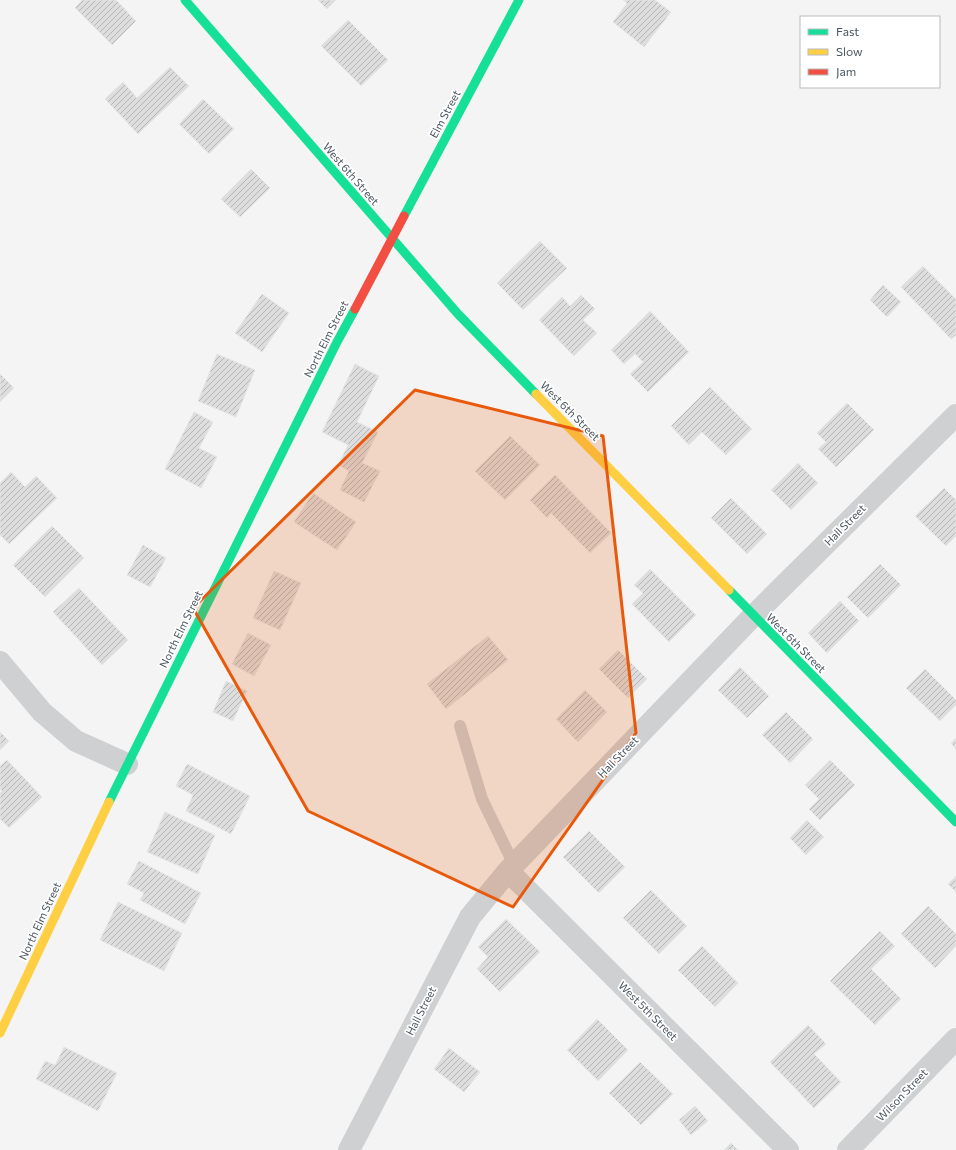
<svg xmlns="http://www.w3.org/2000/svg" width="956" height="1150" font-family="Commissioner,sans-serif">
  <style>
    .building { fill: url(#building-hatch); stroke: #e5e6e7 }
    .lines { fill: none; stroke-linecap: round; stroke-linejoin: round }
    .lane { stroke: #ced0d2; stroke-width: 12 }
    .street { stroke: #ced0d2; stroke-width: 22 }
    .fast { stroke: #16e098; stroke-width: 9 }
    .slow { stroke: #ffcf43; stroke-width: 9 }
    .jam { stroke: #f24e42; stroke-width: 9 }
    .marked { fill: #e8590c; fill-opacity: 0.2; stroke: #e8590c; stroke-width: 3; stroke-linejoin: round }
    .labels { text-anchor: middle; stroke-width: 3.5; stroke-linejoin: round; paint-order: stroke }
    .street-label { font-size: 11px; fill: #4a5661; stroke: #fff }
  </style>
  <defs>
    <pattern id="building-hatch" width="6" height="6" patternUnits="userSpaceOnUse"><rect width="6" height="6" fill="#ddddde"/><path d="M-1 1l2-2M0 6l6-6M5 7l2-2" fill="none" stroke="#b5b6b7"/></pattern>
  </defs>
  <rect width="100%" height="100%" fill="#f4f4f4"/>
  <path class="building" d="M82 0H116L136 21 112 45 75 8Z
    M318 0H336L327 9Z
    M623 0H655L671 12 644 47 613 22 627 3Z
    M348 20 388 60 361 86 321 46Z
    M170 67 189 86 138 134 105 99 123 82 137 98Z
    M203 99 234 129 209 154 179 124Z
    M251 169 270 188 240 217 221 199Z
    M540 241 567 268 523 310 497 283Z
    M923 266 956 299V335L951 339 901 287Z
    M883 285 901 302 887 317 870 300Z
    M262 294 289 313 262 352 235 333Z
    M581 295 595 309 583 320 597 333 574 356 539 320 562 297 570 306Z
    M650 311 689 352 648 392 630 374 643 362 635 354 624 364 611 350Z
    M217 354 255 370 236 417 198 401Z
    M355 364 379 376 357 422 378 432 362 463 380 471 364 502 340 490 349 471 338 465 348 445 322 432Z
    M0 374 14 388 0 402Z
    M710 387 752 429 726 455 702 432 689 445 671 426Z
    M847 403 874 430 836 467 818 449 826 442 817 433Z
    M194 412 213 422 199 448 217 457 201 488 165 469Z
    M510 436 540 465 505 500 475 471Z
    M798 463 818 483 791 510 771 490Z
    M11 472 25 487 36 476 57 498 9 544 0 535V483Z
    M555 475 611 533 590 553 551 513 547 518 530 500Z
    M944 488 956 500V536L946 546 915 516Z
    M313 493 356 522 337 550 294 522Z
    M731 498 767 534 747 554 711 518Z
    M52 526 84 558 45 597 13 565Z
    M143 545 166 558 150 587 127 575Z
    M880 564 901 585 868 618 847 597Z
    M650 569 696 615 669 642 632 604 643 593 634 585Z
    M274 571 301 583 280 630 253 618Z
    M79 588 128 640 102 665 53 612Z
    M840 601 859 621 827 653 808 633Z
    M248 633 271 645 254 676 232 664Z
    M488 636 508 660 446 709 427 684Z
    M618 650 647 679 628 698 599 669Z
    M740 667 769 696 747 718 718 690Z
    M925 669 956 700V705L940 721 906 688Z
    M226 681 247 691 233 721 213 712Z
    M585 690 607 712 578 742 556 719Z
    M786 712 813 739 790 763 762 735Z
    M0 732 9 741 0 750Z
    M956 738V749L951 743Z
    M7 760 42 797 9 828 0 819V793L2 791 0 789V766Z
    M830 760 855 785 820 820 809 809 819 799 805 785Z
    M187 764 250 796 231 834 186 811 193 795 176 786Z
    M165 812 215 835 198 874 147 852Z
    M807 820 824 837 806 855 790 838Z
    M589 831 625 867 599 893 563 857Z
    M139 861 201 893 185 924 140 900 144 893 127 884Z
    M956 876V892L948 884Z
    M651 890 687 926 659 954 623 918Z
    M118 902 182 933 164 971 100 940Z
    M928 906 956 934V946L935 968 901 934Z
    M506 919 540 952 500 992 477 969 488 957 478 947Z
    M880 931 895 946 871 969 901 999 875 1025 830 981Z
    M702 946 738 983 715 1007 678 970Z
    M597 1019 628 1050 598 1081 567 1050Z
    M808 1025 826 1044 814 1054 841 1082 814 1108 770 1062Z
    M64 1047 117 1073 98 1111 36 1079 45 1061 55 1065Z
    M449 1048 480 1072 464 1092 434 1069Z
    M640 1062 673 1094 641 1125 609 1093Z
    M695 1106 708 1121 691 1135 679 1120Z
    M731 1143 738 1150H724Z"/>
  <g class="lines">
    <path class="lane" d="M460 726 482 799 514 865"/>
    <path class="street" d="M0 662 42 712 76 741 127 764
      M508 871 788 1150
      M349 1150 470 917 508 871 753 616 956 415
      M848 1150 956 1039"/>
    <path class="fast" d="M185 0 458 314 536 394
      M404 216 519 0
      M729 590 956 822
      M109 802 337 342 355 309"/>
    <path class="slow" d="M536 394 729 590
      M0 1033 109 802"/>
    <path class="jam" d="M355 309 404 216"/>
  </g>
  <path class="marked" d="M415 390 603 436 636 733 513 907 308 811 193 608Z"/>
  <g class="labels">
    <g class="street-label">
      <text transform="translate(445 114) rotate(-62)" y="4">Elm Street</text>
      <text transform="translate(351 174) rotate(49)" y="4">West 6th Street</text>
      <text transform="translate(326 339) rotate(-63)" y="4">North Elm Street</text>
      <text transform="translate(570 411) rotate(45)" y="4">West 6th Street</text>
      <text transform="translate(845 525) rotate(-45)" y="4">Hall Street</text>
      <text transform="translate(181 629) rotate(-64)" y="4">North Elm Street</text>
      <text transform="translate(796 643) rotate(45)" y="4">West 6th Street</text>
      <text transform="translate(618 757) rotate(-46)" y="4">Hall Street</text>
      <text transform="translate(40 921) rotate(-65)" y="4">North Elm Street</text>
      <text transform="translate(421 1011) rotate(-63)" y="4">Hall Street</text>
      <text transform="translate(648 1011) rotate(45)" y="4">West 5th Street</text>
      <text transform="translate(902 1095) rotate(-46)" y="4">Wilson Street</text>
    </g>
  </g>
  <rect x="800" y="16" width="140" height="72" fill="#ffffff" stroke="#b7bbc0"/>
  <rect x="808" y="29" width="20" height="6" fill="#16e098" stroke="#b7bbc0"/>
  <text x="836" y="36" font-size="12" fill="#4a5661">Fast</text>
  <rect x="808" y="49" width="20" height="6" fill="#ffcf43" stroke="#b7bbc0"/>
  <text x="836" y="56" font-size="12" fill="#4a5661">Slow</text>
  <rect x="808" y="69" width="20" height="6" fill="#f24e42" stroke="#b7bbc0"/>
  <text x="836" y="76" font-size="12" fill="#4a5661">Jam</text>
</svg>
